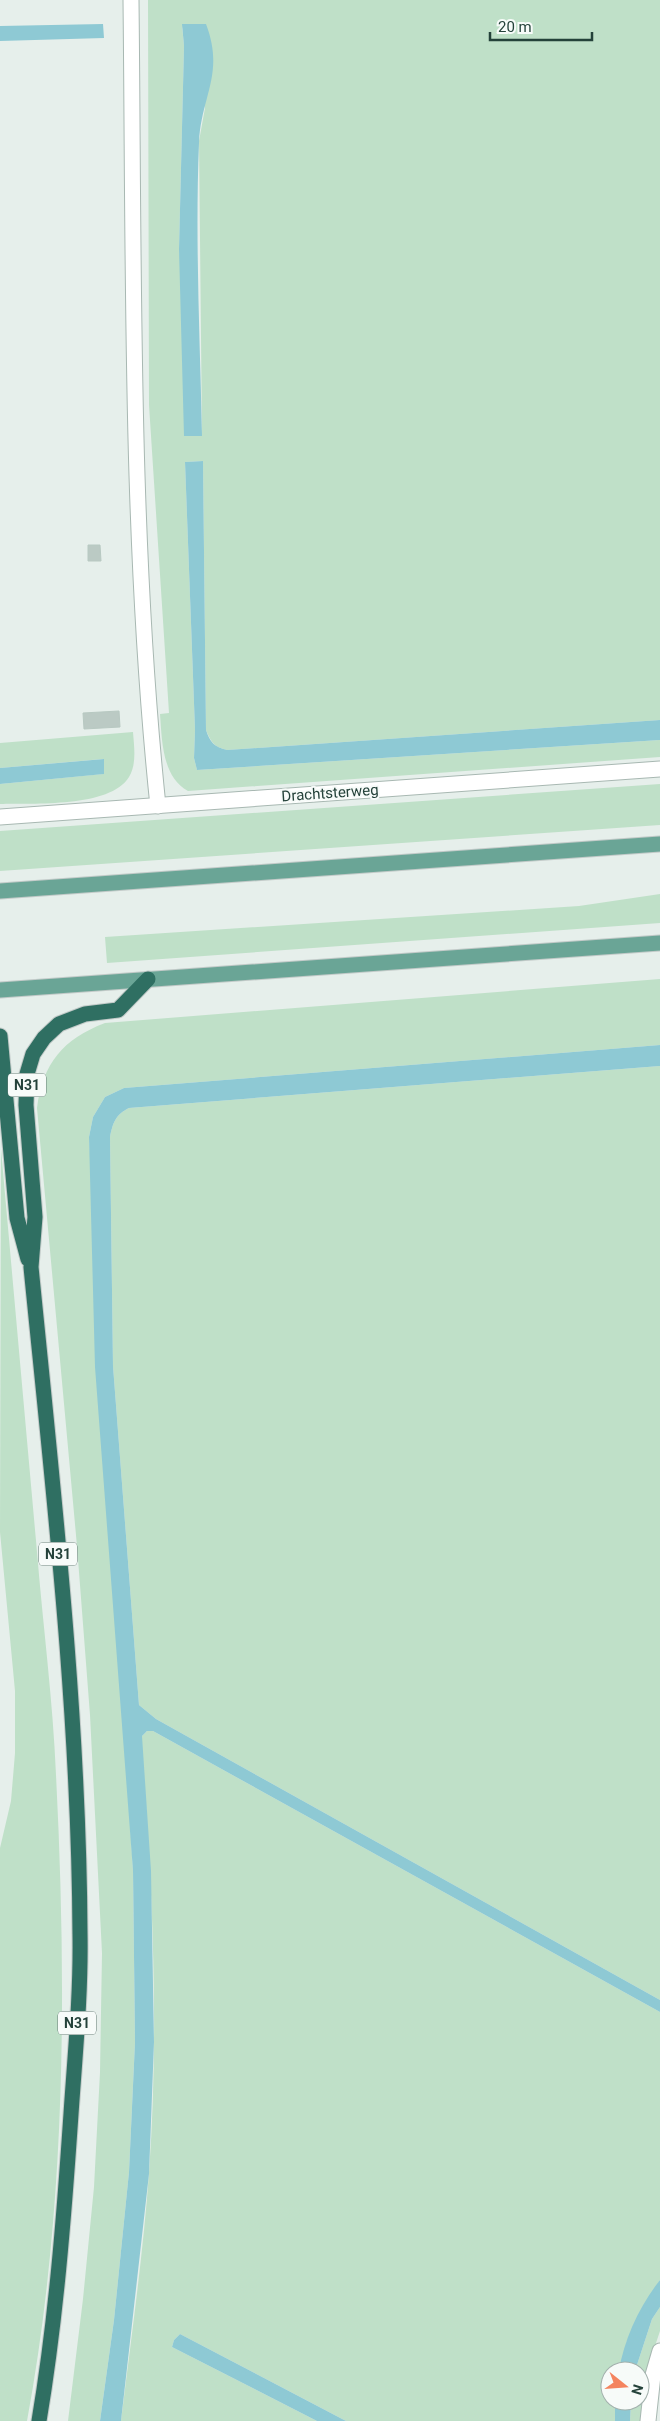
<svg xmlns="http://www.w3.org/2000/svg" width="660" height="2421" font-family="Roboto,sans-serif">
  <style>
    .green { fill: #bfe0c8; fill-rule: evenodd }
    .water { fill: #8ec9d4 }
    .building { fill: #bbcac4; stroke: #b8c9c2 }
    .lines { fill: none; stroke-linecap: round; stroke-linejoin: round }
    .lane-casing { stroke: #a8b8b2; stroke-width: 17 }
    .street-casing { stroke: #a8b8b2; stroke-width: 17 }
    .primary-casing { stroke: #c2cac8; stroke-width: 17 }
    .highway-casing { stroke: #c2cac8; stroke-width: 17 }
    .lane { stroke: #fff; stroke-width: 15 }
    .street { stroke: #fff; stroke-width: 15 }
    .primary { stroke: #6aa596; stroke-width: 15 }
    .highway { stroke: #2f6f62; stroke-width: 15 }
    .labels { text-anchor: middle; stroke-width: 4; stroke-linejoin: round; paint-order: stroke }
    .shield { fill: #f7fbf9; stroke: #637a73; stroke-width: 1 }
    .shield-label { font-size: 14px; font-weight: bold; fill: #24423a }
    .street-label { font-size: 15px; fill: #24423a; stroke: #f7fbf9 }
  </style>
  <rect width="100%" height="100%" fill="#e6efeb"/>
  <path class="green" d="M148 0H660V720L227 750C214 747 211 742 206 730L203 461 185 462 195 730 194 758 197 770 660 740V757L188 791C162 777 162 740 160 714L169 713 149 405ZM182 25 205 108 199 141 202 435 179 249 184 46Z
    M133 732C134 746 137 764 129 777 110 808 33 803 0 804V784L103 774V759L0 768V743Z
    M660 784V825L0 871V831Z
    M660 894V923L107 963 105 937 579 906Z
    M660 979V1045L124 1088 105 1097 93 1117 89 1137 133 1871 135 2042 129 2172 114 2320 100 2421H68L83 2299 94 2187 100 2072 102 1953 90 1715 77 1546 37 1108C43 1063 63 1039 105 1023Z
    M660 1066V2000L156 1719 139 1705 113 1366 110 1137C113 1123 115 1115 129 1108Z
    M1 1149C13 1284 25 1418 37 1552 43 1626 53 1701 56 1775 67 1990 66 2209 27 2421H0V1848L11 1801 15 1753V1691L0 1532Z
    M147 1731H153L660 2012V2280L627 2341 619 2371H610V2401H615V2421H346L180 2334 174 2340 172 2347 317 2421H121C131 2339 143 2256 149 2173 159 2033 153 1891 142 1751V1736Z
    M660 2307V2331L646 2373 640 2421H630L631 2401H640V2371H635L652 2319Z"/>
  <path class="water" d="M103 24 104 38 0 41V26Z
    M182 24H206C225 74 201 96 199 143 195 240 200 338 202 436H184L179 249 184 46Z
    M203 461 206 730C210 742 214 747 227 750L660 720V740L197 770 194 758 195 730 185 462Z
    M104 759V774L0 784V768Z
    M660 1045V1066L129 1108C115 1115 113 1123 110 1137L113 1366 139 1705 156 1719 660 2000V2012L153 1731H147L142 1736 151 1871 154 2042 149 2174 121 2421H100L114 2320 129 2172 135 2042 133 1871 95 1367 89 1137 93 1117 105 1097 124 1088Z
    M660 2280V2307L652 2319 635 2371H619C624 2339 640 2305 660 2280Z
    M180 2334 346 2421H317L172 2347 174 2340Z
    M615 2401H631L630 2421H615Z"/>
  <path class="building" d="M88 545H100L101 561H88Z
    M119 711 120 727 84 729 83 713Z"/>
  <g class="lines">
    <defs>
      <path id="lane" d="M131 0C134 268 130 538 158 806"/>
      <path id="street" d="M0 817 660 769
        M648 2421 653 2375 660 2351"/>
      <path id="primary" d="M0 891 660 844
        M0 990 660 943"/>
      <path id="highway" d="M0 1036 17 1218 28 1259
        M39 2421C56 2320 64 2217 71 2114 75 2055 81 1994 80 1934 79 1712 53 1489 31 1267L35 1217 26 1105 27 1074 33 1054 44 1038 59 1024 85 1014 118 1010 148 979"/>
    </defs>
    <use href="#lane" class="lane-casing"/>
    <use href="#street" class="street-casing"/>
    <use href="#primary" class="primary-casing"/>
    <use href="#highway" class="highway-casing"/>
    <use href="#lane" class="lane"/>
    <use href="#street" class="street"/>
    <use href="#primary" class="primary"/>
    <use href="#highway" class="highway"/>
  </g>
  <g class="labels">
    <g class="shield">
      <rect x="8" y="1073.5" width="38" height="23" rx="4"/>
      <rect x="39" y="1542.5" width="38" height="23" rx="4"/>
      <rect x="58" y="2011.5" width="38" height="23" rx="4"/>
    </g>
    <g class="shield-label">
      <text x="27" y="1090">N31</text>
      <text x="58" y="1559">N31</text>
      <text x="77" y="2028">N31</text>
    </g>
    <g class="street-label">
      <text transform="translate(330 793) rotate(-4)" y="5">Drachtsterweg</text>
    </g>
  </g>
  <g transform="translate(625 2386) rotate(107)"><circle r="24" fill="#f7fbf9" stroke="#a3b1ad"/>
  <path d="M0-4L9 19L0 12L-9 19Z" fill="#f4845f"/>
  <text y="-8" font-size="14" font-weight="bold" text-anchor="middle" fill="#24423a">N</text>
  </g>
  <path d="M490 32v8h102v-8" fill="none" stroke="#24423a" stroke-width="2.5"/>
  <text x="498" y="32" font-size="15" fill="#24423a" stroke="#f7fbf9" stroke-width="4" paint-order="stroke">20 m</text>
</svg>
